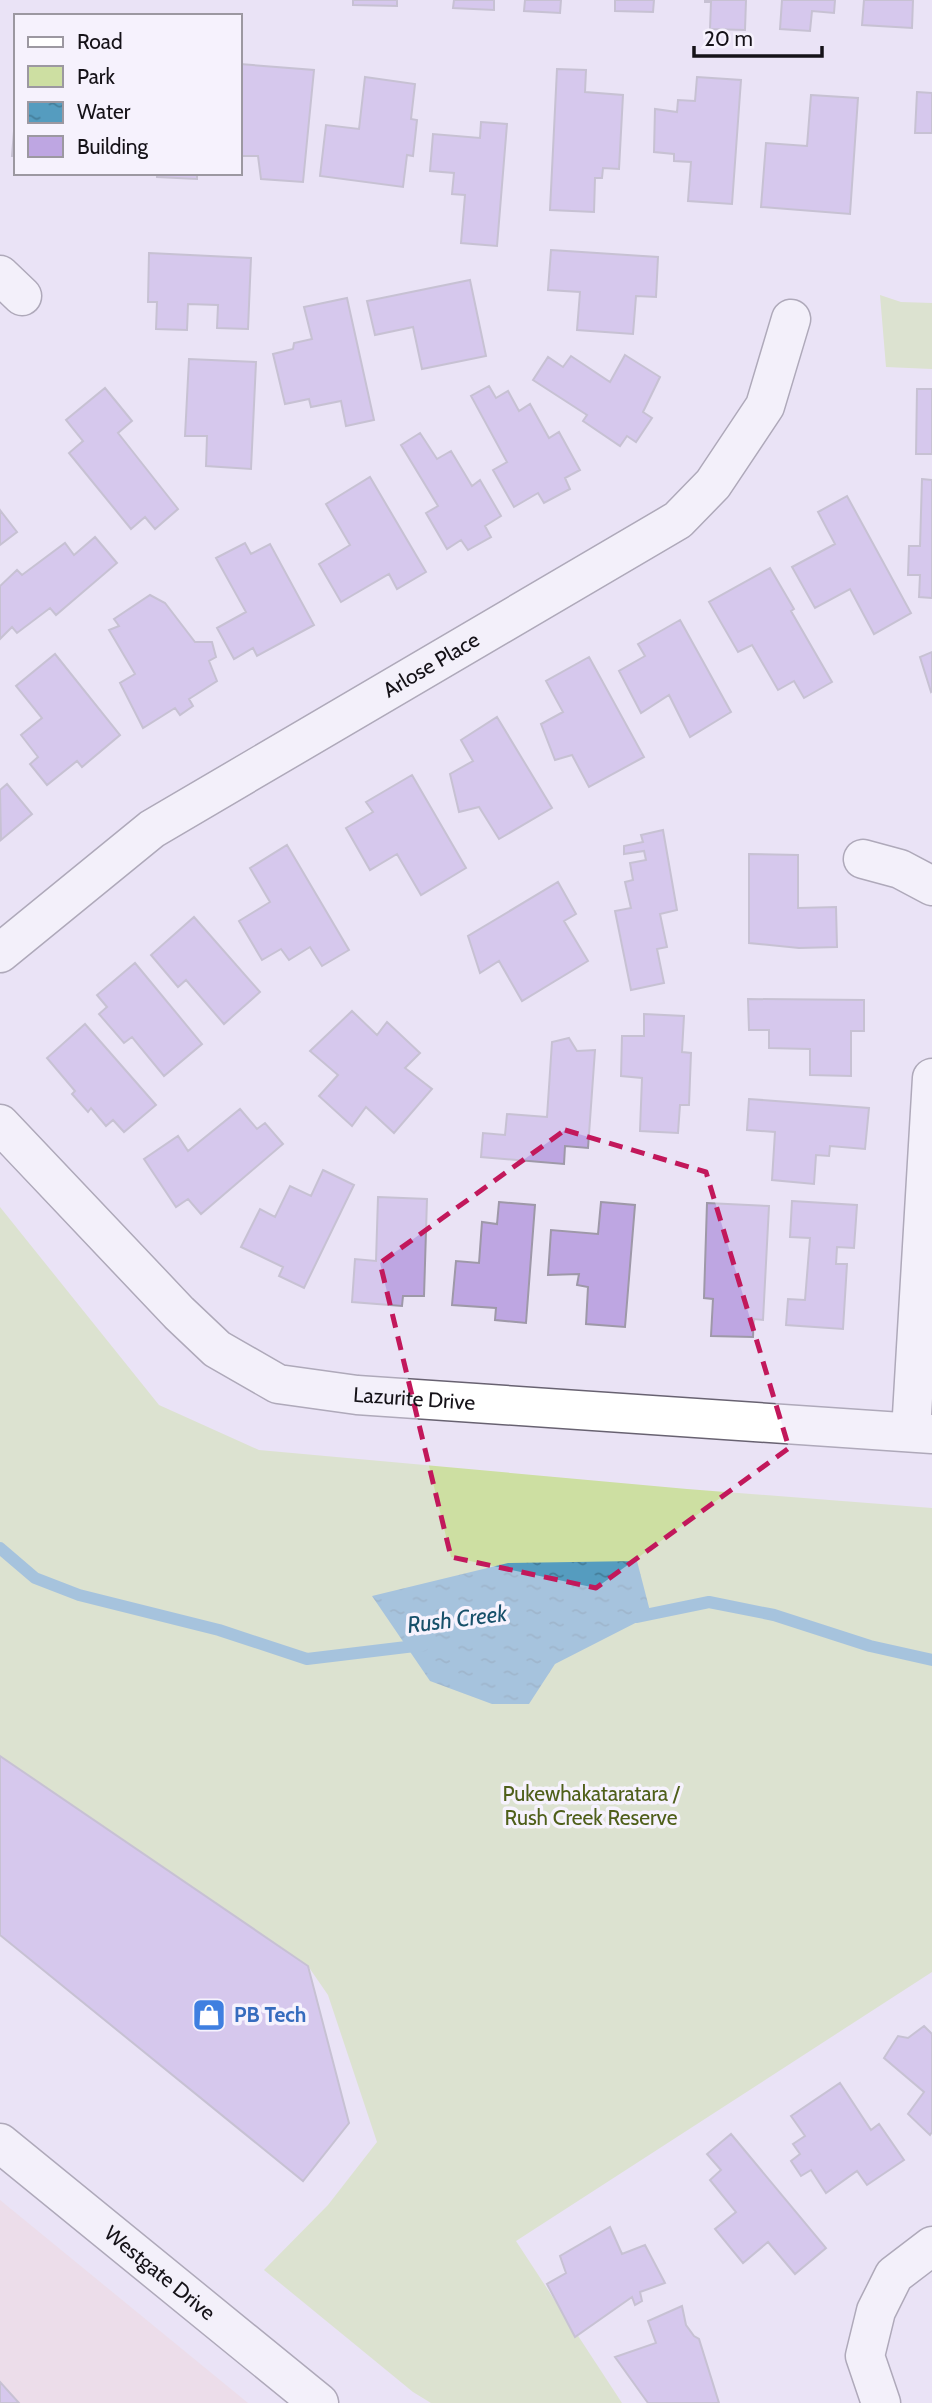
<svg xmlns="http://www.w3.org/2000/svg" width="932" height="2403" font-family="Cabin,sans-serif">
  <style>
    .commercial { fill: #f0d5db }
    .green { fill: #cddfa2 }
    .water { fill: url(#water-ripples) }
    .lines { fill: none; stroke-linecap: round; stroke-linejoin: round }
    .stream { stroke: #559cbf; stroke-width: 12 }
    .building { fill: #bea6e2; stroke: #9e98a8; stroke-width: 2 }
    .minor-casing { stroke: #686271; stroke-width: 41 }
    .major-casing { stroke: #686271; stroke-width: 41 }
    .minor { stroke: #fff; stroke-width: 38 }
    .major { stroke: #fff; stroke-width: 38 }
    .marked { fill: none; stroke: #c2185b; stroke-width: 5; stroke-dasharray: 14 9; stroke-linejoin: round }
    .labels { text-anchor: middle; stroke-width: 7; stroke-linejoin: round; paint-order: stroke }
    .street-label { font-size: 21px; fill: #151218; stroke: #f6f2fd }
    .park-label { font-size: 21px; fill: #4f5f1a; stroke: #f6f2fd }
    .shop-label { font-size: 21px; font-weight: bold; fill: #366cbe; stroke: #f6f2fd; text-anchor: start }
    .water-label { font-size: 23px; font-style: italic; fill: #17506a; stroke: #f6f2fd }
  </style>
  <defs>
    <pattern id="water-ripples" width="26" height="14" patternUnits="userSpaceOnUse" patternTransform="scale(1.75)"><rect width="26" height="14" fill="#559cbf"/><path d="M2 4q2-2 4 0t4 0M15 11q2-2 4 0t4 0" fill="none" stroke="#457e9a"/></pattern>
  </defs>
  <rect width="100%" height="100%" fill="#eae3f5"/>
  <path class="commercial" d="M0 2200 248 2403H0Z"/>
  <path class="green" d="M880 295 901 302 932 303V369L886 367Z
    M0 1207 159 1405 259 1450 687 1489 932 1508V1972L516 2241 622 2403H431L413 2392 264 2270 328 2205 377 2142 328 1995 308 1966 0 1756Z"/>
  <path class="water" d="M637 1561 651 1615 555 1664 529 1704H492L430 1681 372 1596 508 1563Z"/>
  <g class="lines">
    <path class="stream" d="M0 1548 35 1578 79 1595 219 1630 307 1659 423 1645
      M636 1617 709 1602 774 1615 870 1646 932 1660"/>
  </g>
  <path class="building" d="M353 0H397V6L353 5Z
    M454 0H494V10L453 8Z
    M525 0H561L560 13 524 11Z
    M615 0H654L653 12 615 11Z
    M705 0H746L745 30 710 29 711 2H705Z
    M782 0H835L834 13 812 11 810 31 780 29Z
    M864 0H913L912 28 862 25Z
    M240 64 314 70 303 182 261 179 258 156H240Z
    M557 69 586 70 585 92 623 95 619 169 603 168 602 178H595L594 212 550 210Z
    M365 77 415 84 411 119 417 120 413 156 407 155 403 187 320 176 326 125 359 129Z
    M697 77 741 80 732 204 688 201 691 162 674 161V154L654 152 655 109 677 112 678 100 695 101Z
    M917 92 932 93V133H915Z
    M811 95 858 98 850 214 761 207 766 143 807 146Z
    M16 106V156H12Z
    M481 122 507 124 497 246 461 243 465 195 452 194 454 173 430 171 433 134 480 138Z
    M157 173H197V179L157 177Z
    M551 250 658 257 656 297 636 296 633 334 577 330 580 292 548 290Z
    M149 253 251 258 248 329 217 328 218 305 188 304 187 330 156 329 157 302H148Z
    M470 280 486 356 422 369 413 327 375 335 367 301Z
    M347 298 374 420 346 426 341 401 311 407 309 399 285 404 273 354 293 349 294 343 312 339 304 307Z
    M625 355 660 377 643 412 652 418 636 442 627 436 620 446 583 421 587 415 533 380 548 357 563 367 571 356 610 382Z
    M189 359 256 362 251 469 206 466 207 436H185Z
    M489 386 496 398 508 391 519 411 530 404 549 438 559 432 580 470 565 478 570 489 544 503 538 493 514 507 493 470 507 462 471 396Z
    M105 388 132 421 118 433 178 509 155 529 145 517 131 529 69 453 83 441 66 420Z
    M917 389H932V454H916Z
    M420 433 437 459 451 451 472 486 480 480 501 516 485 526 491 537 468 550 461 540 447 549 426 513 438 506 401 445Z
    M370 477 426 572 397 589 389 574 341 602 319 564 350 545 326 504Z
    M922 479 932 480V598L919 597 920 575H908L909 546H920Z
    M847 496 911 613 874 634 850 589 815 608 792 567 835 544 818 512Z
    M0 510 17 532 0 545Z
    M95 537 117 563 56 615 50 608 17 633 12 627 0 639V586L17 570 22 575 65 543 74 555Z
    M245 543 251 554 270 544 314 625 257 656 253 648 234 659 217 628 246 612 216 558Z
    M770 568 794 609 791 611 832 682 804 698 794 681 778 690 752 645 738 652 709 602Z
    M150 595 165 603 195 642H212L216 657 209 661 217 681 189 699 193 706 180 715 175 708 143 728 120 683 135 674 109 630 119 626 114 619Z
    M680 620 731 712 690 737 669 695 641 713 619 671 645 656 638 644Z
    M932 652V691L931 692 920 657Z
    M55 654 120 735 82 767 77 761 47 785 30 764 38 757 21 735 42 718 16 686Z
    M589 657 644 757 589 787 572 755 555 760 541 724 563 712 546 681Z
    M497 717 552 808 499 839 479 807 459 812 450 774 473 761 461 740Z
    M412 775 466 868 421 895 397 854 370 870 346 828 373 812 366 802Z
    M7 784 32 814 1 840 0 790Z
    M663 830 677 910 660 914 667 947 657 949 664 983 631 990 615 911 631 908 625 882 633 880 630 863 646 860 644 851 624 854V846L643 842 641 835Z
    M287 845 349 950 322 966 310 947 289 960 281 949 262 960 239 921 270 902 250 868Z
    M749 854 798 855V908L836 907 837 947 799 948 749 943Z
    M558 882 576 914 564 921 588 961 522 1001 499 961 480 973 468 936Z
    M194 917 260 992 224 1024 186 980 178 987 151 955Z
    M135 963 202 1044 164 1076 132 1037 124 1043 99 1014 107 1007 97 995Z
    M748 999 864 1000V1031H851V1076L810 1075V1049L769 1048V1030H749Z
    M352 1011 377 1035 387 1022 420 1053 405 1068 432 1089 394 1133 366 1107 352 1126 319 1096 338 1075 310 1051Z
    M644 1014 684 1016 682 1052 691 1053 689 1105H680L678 1133 640 1131 642 1078 621 1076 622 1036H644Z
    M85 1024 156 1105 124 1132 113 1120 106 1126 91 1108 88 1112 72 1094 75 1091 47 1058Z
    M569 1038 577 1051 595 1050 588 1148 565 1146 564 1164 481 1157 483 1133 505 1135 507 1114 547 1117 552 1042Z
    M749 1099 869 1108 865 1149 830 1146 829 1156 816 1155 814 1184 772 1180 775 1132 747 1130Z
    M240 1109 257 1129 265 1123 283 1144 201 1214 188 1199 176 1207 144 1159 178 1136 188 1151Z
    M323 1170 354 1185 304 1288 279 1276 283 1267 241 1247 260 1209 275 1217 290 1186 311 1196Z
    M378 1197 427 1199 424 1296H403L402 1306 352 1302 355 1259 376 1261Z
    M792 1201 857 1205 854 1248 837 1247 836 1264H847L843 1329 786 1325 788 1299 805 1300 810 1238 790 1237Z
    M499 1202 535 1205 526 1323 495 1320 496 1308 452 1305 456 1261 479 1263 482 1222 497 1224Z
    M601 1202 635 1205 625 1327 586 1324 588 1287 577 1285 579 1274 548 1275 551 1230 598 1234Z
    M707 1203 769 1206 763 1320 754 1319 753 1337 711 1336 713 1299 704 1298Z
    M0 1756 308 1966 349 2123 303 2181 0 1935Z
    M924 2026 932 2034V2132L930 2135 908 2114 924 2092 884 2058 898 2036 908 2038Z
    M840 2083 871 2130 879 2124 904 2160 867 2185 857 2171 826 2193 811 2170 801 2176 791 2161 800 2154 793 2144 805 2136 791 2116Z
    M731 2134 826 2248 795 2274 768 2242 743 2263 715 2229 736 2212 710 2180 721 2170 707 2154Z
    M610 2227 622 2254 645 2245 665 2283 640 2292 642 2301 635 2305 632 2297 575 2337 547 2284 566 2273 560 2256Z
    M682 2306 686 2325 694 2336 699 2339 719 2403H648L615 2357 656 2343 648 2321Z
    M0 2382 19 2403H0Z"/>
  <g class="lines">
    <defs>
      <g id="minor">
        <path d="M0 275 22 296"/>
        <path d="M863 859 900 869 932 886"/>
        <path id="s1" d="M0 953 152 829 678 520 713 484 765 406 791 319"/>
        <path id="s2" d="M0 1124 179 1313 217 1349 278 1384 357 1395 932 1434"/>
        <path d="M911 1432 932 1078"/>
        <path d="M881 2403 865 2356 876 2311 894 2275 932 2246"/>
      </g>
      <g id="major">
        <path id="s3" d="M0 2143 319 2403"/>
      </g>
    </defs>
    <use href="#minor" class="minor-casing"/>
    <use href="#major" class="major-casing"/>
    <use href="#minor" class="minor"/>
    <use href="#major" class="major"/>
  </g>
  <path d="M0 0H932V2403H0ZM565 1130 706 1172 789 1448 596 1588 451 1557 380 1263Z" fill="#eae3f5" fill-opacity=".55" fill-rule="evenodd"/>
  <path class="marked" d="M565 1130 706 1172 789 1448 596 1588 451 1557 380 1263Z"/>
  <defs>
    <symbol id="shop-square" viewBox="-11 -11 22 22"><rect x="-9" y="-9" width="18" height="18" rx="4" fill="#3f7fe0" stroke="#f6f2fd"/><path d="M-5-2.5h2.3a2.7 3.5 0 0 1 5.4 0H5L5.5 6h-11ZM-1.5-2.5h3a1.5 2.3 0 0 0-3 0Z" fill="#fff"/></symbol>
  </defs>
  <g fill-rule="evenodd">
    <use href="#shop-square" x="190" y="1996" width="38" height="38"/>
  </g>
  <g class="labels">
    <g class="street-label">
      <text dy="7" stroke="none"><textPath href="#s1" startOffset="520">Arlose Place</textPath></text>
      <text dy="7" stroke="none"><textPath href="#s2" startOffset="520">Lazurite Drive</textPath></text>
      <text dy="7" stroke="none"><textPath href="#s3" startOffset="206">Westgate Drive</textPath></text>
    </g>
    <g class="park-label">
      <text x="591" y="1801">Pukewhakataratara /<tspan x="591" dy="24">Rush Creek Reserve</tspan></text>
    </g>
    <g class="shop-label">
      <text x="234" y="2022">PB Tech</text>
    </g>
    <g class="water-label">
      <text transform="translate(457 1619) rotate(-7)" y="8">Rush Creek</text>
    </g>
  </g>
  <rect x="14" y="14" width="228" height="161" fill="#f6f2fd" stroke="#9c98a1" stroke-width="2"/>
  <rect x="28" y="37" width="35" height="10" fill="#ffffff" stroke="#9c98a1" stroke-width="2"/>
  <text x="77" y="49" font-size="21" fill="#151218">Road</text>
  <rect x="28" y="66" width="35" height="21" fill="#cddfa2" stroke="#9c98a1" stroke-width="2"/>
  <text x="77" y="84" font-size="21" fill="#151218">Park</text>
  <rect x="28" y="102" width="35" height="21" fill="url(#water-ripples)" stroke="#9c98a1" stroke-width="2"/>
  <text x="77" y="119" font-size="21" fill="#151218">Water</text>
  <rect x="28" y="136" width="35" height="21" fill="#bea6e2" stroke="#9c98a1" stroke-width="2"/>
  <text x="77" y="154" font-size="21" fill="#151218">Building</text>
  <path d="M694 46v10h128v-10" fill="none" stroke="#151218" stroke-width="3.5"/>
  <text x="704" y="46" font-size="21" fill="#151218" stroke="#f6f2fd" stroke-width="5" paint-order="stroke">20 m</text>
</svg>
